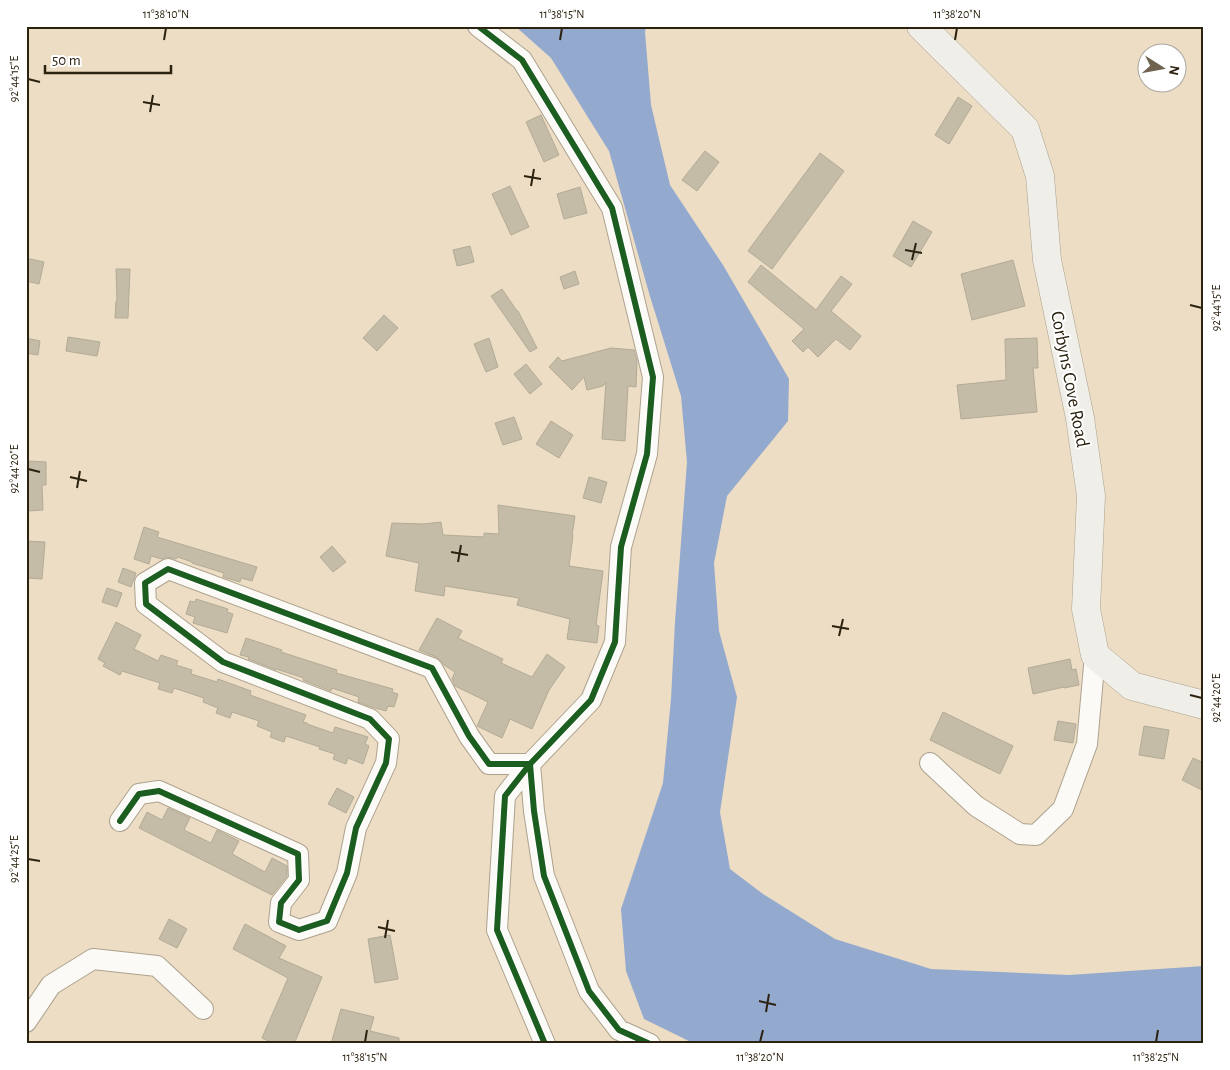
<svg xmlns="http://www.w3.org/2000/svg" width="1230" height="1070" font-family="'Alegreya Sans',sans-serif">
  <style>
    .water { fill: #94a9ce }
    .building { fill: #c4bca7; stroke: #b3ab96 }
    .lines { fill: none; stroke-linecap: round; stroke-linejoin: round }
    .street-casing { stroke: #ada28e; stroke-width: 22 }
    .secondary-casing { stroke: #ada28e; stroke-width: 29 }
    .street { stroke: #fcfaf6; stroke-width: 20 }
    .secondary { stroke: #efeee8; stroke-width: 28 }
    .cycleway-casing { stroke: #fff; stroke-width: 9 }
    .cycleway { stroke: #1b5e20; stroke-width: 6 }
    .ticks { fill: none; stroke: #2c2210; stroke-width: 2 }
    .labels { text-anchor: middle; stroke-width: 4; stroke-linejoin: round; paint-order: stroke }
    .street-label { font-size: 19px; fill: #2c2210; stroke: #fff }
    .neatline { fill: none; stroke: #2c2210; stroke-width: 2 }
    .ticks-label { font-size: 12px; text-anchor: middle; fill: #2c2210 }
  </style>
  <rect width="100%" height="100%" fill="#ecddc4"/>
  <path class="water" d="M515 26H646L645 32 651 105 670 185 723 265 789 379 788 421 727 496 714 563 719 631 737 697 720 812 730 869 763 894 835 939 931 969 1069 975 1204 966V1044H695L644 1019 626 971 621 909 663 783 671 699 675 622 687 462 681 396 649 293 609 151 551 58Z"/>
  <path class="building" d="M958 97 972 106 949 144 935 135Z
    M541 115 559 155 544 162 526 122Z
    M705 151 719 162 697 191 682 180Z
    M820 153 844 171 772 269 748 251Z
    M510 186 529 227 511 235 492 194Z
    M580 187 587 213 564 219 557 194Z
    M913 221 932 232 911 267 893 256Z
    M470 246 474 262 457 266 453 250Z
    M26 258 44 262 39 284 26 281Z
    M1013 260 1025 306 972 320 961 274Z
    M761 265 816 310 841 276 852 284 831 311 861 336 850 350 836 339 818 357 808 347 803 352 792 341 804 329 748 282Z
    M116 269H130L128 318H115L116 301H117Z
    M575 271 579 284 564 289 560 277Z
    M502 289 517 311H518L537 348 530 352 491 296Z
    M384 315 398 328 377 351 363 338Z
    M68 337 100 342 97 356 66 351Z
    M26 338 40 341 38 355 26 353Z
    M489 338 498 367 486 372 474 344Z
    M1037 338 1038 368H1033L1037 412 961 419 957 385 1006 380 1005 339Z
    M611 348 634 350 637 361 636 387 628 386 625 441 602 439 606 382 603 386 587 390 584 377 572 390 549 367 558 357 562 361Z
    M526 364 542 384 530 394 514 374Z
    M514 417 522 439 503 445 495 423Z
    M551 421 573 435 559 458 536 444Z
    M28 461 46 462V485H42L43 510 28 511Z
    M589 477 607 482 601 503 583 498Z
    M498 505 575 516 572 535H573L569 566 603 571 596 625 599 626 597 643 567 639 570 619 517 605 519 598 445 586 444 596 415 591 419 563 386 556 392 523 423 524 441 522 443 535 484 537V533L499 534Z
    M144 527 159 532 157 537 257 567 252 581 241 578 240 582 226 578 223 577 224 573 192 563V562L178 557 176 559 167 557 162 559 151 556 149 564 134 559Z
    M26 541 45 542 42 579 26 578Z
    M332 546 346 562 333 572 320 557Z
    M123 568 136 573 131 587 118 582Z
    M107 588 122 593 117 607 102 602Z
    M196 599 228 609 227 612 233 614 227 633 193 623 195 617 186 614 190 601 195 602Z
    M437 618 462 631 458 638 503 659 501 663 532 677 547 654 565 667 549 690 532 729 510 719 502 738 477 726 488 702 455 686 452 679 455 672 444 665 442 662 436 657 419 650Z
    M116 622 141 635 134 649 158 661 161 655 178 661 176 665 192 670 191 674 217 682 218 679 251 691 250 695 306 715 303 722 307 723V724L333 733 335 727 368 737 365 744 369 746 363 764 348 758 346 764 333 759 335 754 319 749 320 747 286 736 284 742 270 737 272 732 257 726 259 721 232 712 230 718 216 713 218 708 203 702 204 698 174 688 172 693 158 689 160 683 122 671 120 675 103 666 105 663 98 659Z
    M246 638 282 650 281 652 337 670 336 673 393 689 392 692 398 694 394 707 388 706 386 711 372 707 358 702 359 697 332 688 331 691 303 680 304 678 276 669V670L248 659 249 657 240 655Z
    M1070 659 1072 670 1076 669 1079 685 1064 688V687L1033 694 1028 668Z
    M943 712 1013 746 1000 774 930 740Z
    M1058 721 1076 724 1073 743 1054 740Z
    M1144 726 1169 730 1164 759 1139 755Z
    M1193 758 1204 763V791L1182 780Z
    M337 788 354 797 346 813 328 804Z
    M168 808 190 818 184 830 211 843 217 830 239 841 232 854 265 872 272 858 287 866V876L272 895 139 828 147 812 162 820Z
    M169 919 187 929 177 948 159 939Z
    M245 924 286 946 279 958 322 977 294 1044H275L262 1038 288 978 233 949Z
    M390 935 398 979 375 983 368 939Z
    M341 1009 374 1017 370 1031 399 1038V1044H331Z"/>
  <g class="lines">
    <defs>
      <path id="street" d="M478 26 522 60 612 208 653 377 647 454 621 547 615 642 591 700 530 764 534 811 544 876 589 991 619 1030 650 1044
        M930 763 976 806 1020 834 1036 835 1063 809 1087 744 1095 655
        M120 821 139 794 159 791 298 854 299 880 281 903 279 922 299 930 327 921 347 873 356 828 386 763 389 739 370 719 223 662 146 604 145 583 168 569 432 668 469 736 489 764H530L505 796 497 930 545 1044
        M26 1022 51 985 93 959 157 966 203 1009"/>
      <path id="secondary" d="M921 26 1025 129 1040 176 1047 260 1080 418 1091 496 1086 609 1095 655 1132 686 1204 705"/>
    </defs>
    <use href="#street" class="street-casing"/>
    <use href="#secondary" class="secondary-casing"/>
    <use href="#street" class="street"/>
    <use href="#secondary" class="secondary"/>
    <defs>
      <path id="cycleway" d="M478 26 522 60 612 208 653 377 647 454 621 547 615 642 591 700 530 764 534 811 544 876 589 991 619 1030 650 1044
        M120 821 139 794 159 791 298 854 299 880 281 903 279 922 299 930 327 921 347 873 356 828 386 763 389 739 370 719 223 662 146 604 145 583 168 569 432 668 469 736 489 764H530L505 796 497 930 545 1044"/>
    </defs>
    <use href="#cycleway" class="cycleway-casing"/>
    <use href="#cycleway" class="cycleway"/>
  </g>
  <path class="ticks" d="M164 40 166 28M560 40 562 28M955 40 957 28M28 79 40 82M143 102 160 105M150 112 153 95M524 176 541 179M531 186 534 169M905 250 922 253M912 260 916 243M1190 305 1202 308M28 469 40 472M70 477 87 481M77 488 80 471M451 552 468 555M458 562 461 545M832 626 849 629M839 636 843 619M1190 695 1202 698M28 859 40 861M378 927 395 931M385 938 388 920M759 1001 776 1005M766 1012 769 994M365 1042 367 1030M760 1042 763 1030M1156 1042 1158 1030"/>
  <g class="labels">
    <g class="street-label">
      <text transform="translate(1071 379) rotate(79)" y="7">Corbyns Cove Road</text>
    </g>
  </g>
  <rect width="1230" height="1070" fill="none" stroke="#ffffff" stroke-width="55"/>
  <g transform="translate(1162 68) rotate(101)"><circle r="24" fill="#ffffff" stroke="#aba79f"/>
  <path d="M0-4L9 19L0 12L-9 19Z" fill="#6f634f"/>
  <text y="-8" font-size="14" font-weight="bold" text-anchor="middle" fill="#2c2210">N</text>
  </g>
  <path d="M45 65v8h126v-8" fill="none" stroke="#2c2210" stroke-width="2.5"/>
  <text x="52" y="65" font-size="15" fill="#2c2210" stroke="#ffffff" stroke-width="4" paint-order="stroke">50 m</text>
  <rect x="28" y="28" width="1174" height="1014" class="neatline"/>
  <g class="ticks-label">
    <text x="166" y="18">11°38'10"N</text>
    <text x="562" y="18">11°38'15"N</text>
    <text x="957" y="18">11°38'20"N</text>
    <text transform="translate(14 79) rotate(-90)" y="4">92°44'15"E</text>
    <text transform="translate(1216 308) rotate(-90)" y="4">92°44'15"E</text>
    <text transform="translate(14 469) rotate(-90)" y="4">92°44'20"E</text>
    <text transform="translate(1216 698) rotate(-90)" y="4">92°44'20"E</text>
    <text transform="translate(14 859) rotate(-90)" y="4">92°44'25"E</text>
    <text x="365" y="1061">11°38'15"N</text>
    <text x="760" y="1061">11°38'20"N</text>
    <text x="1156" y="1061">11°38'25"N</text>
  </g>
</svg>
